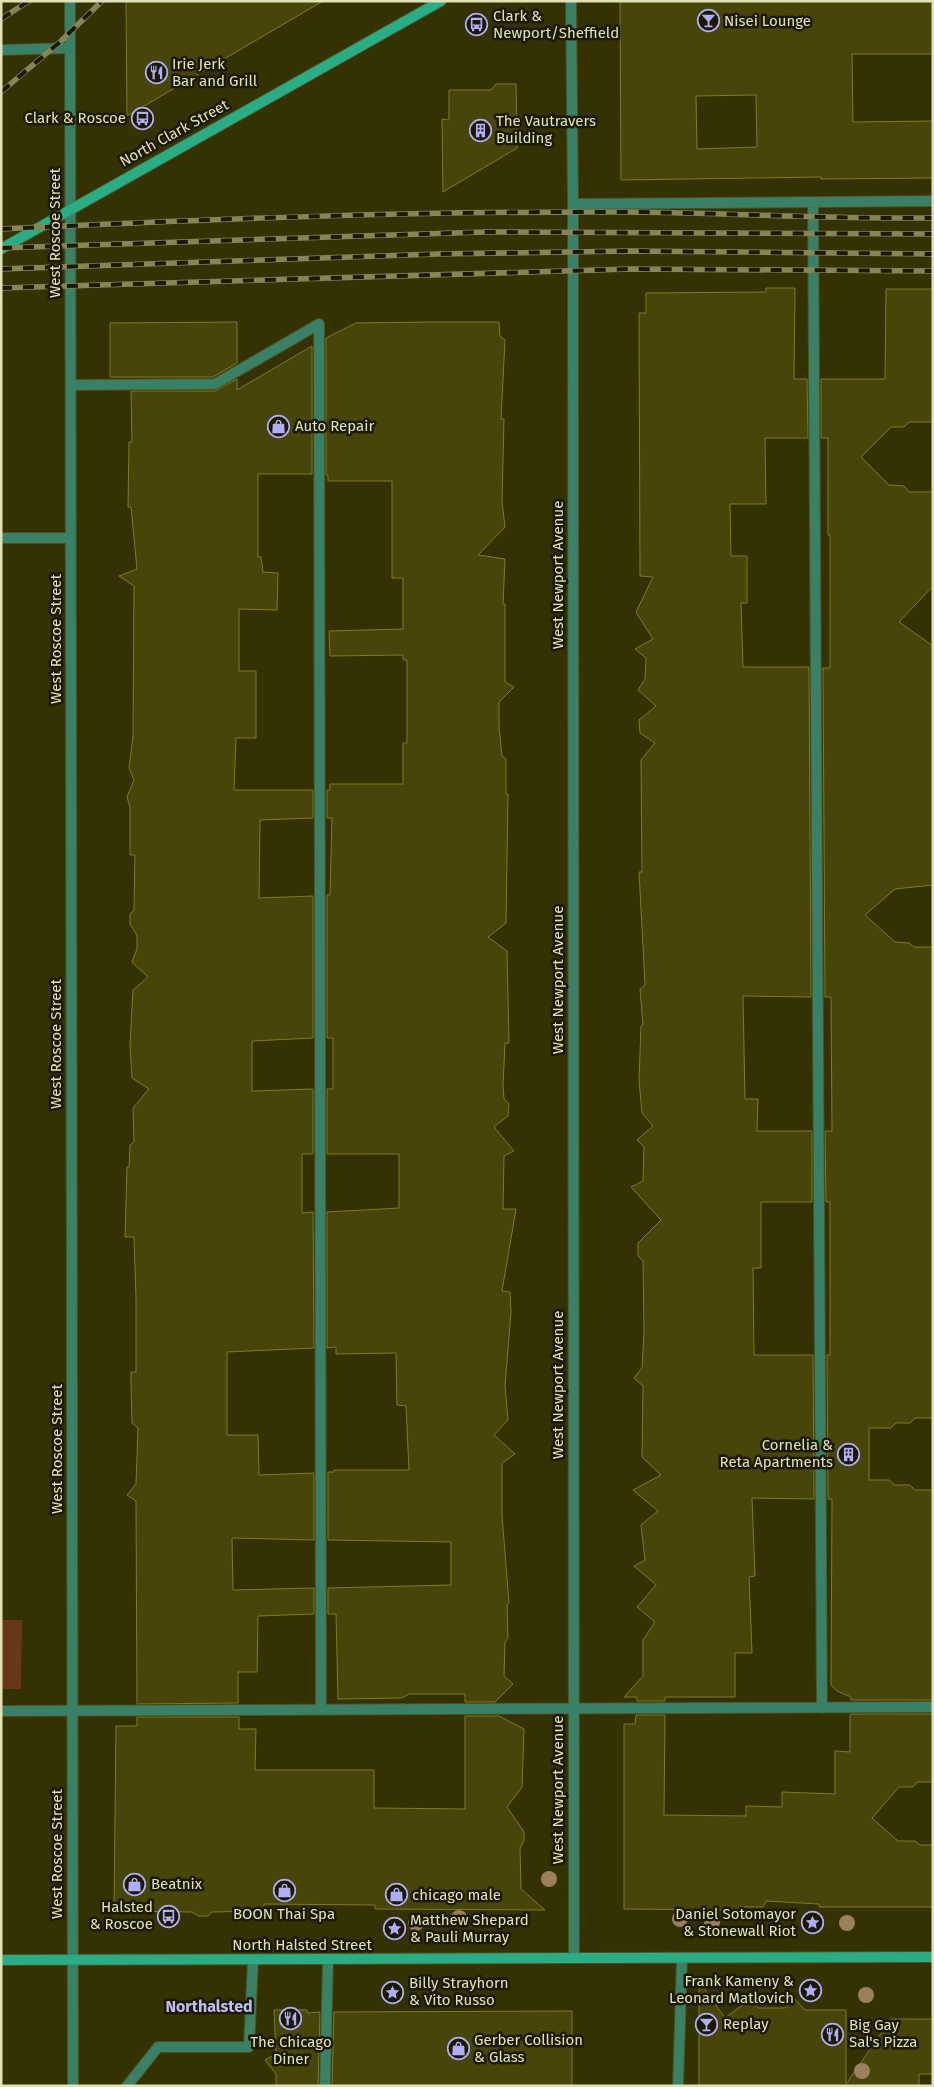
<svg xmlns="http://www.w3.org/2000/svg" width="934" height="2087" font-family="'Fira Sans',sans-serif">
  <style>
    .green { fill: #6a361a }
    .building { fill: #48450a; stroke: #7f7b23; fill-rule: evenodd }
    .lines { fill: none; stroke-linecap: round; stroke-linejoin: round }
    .lane-casing { stroke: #504e1f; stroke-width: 12 }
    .street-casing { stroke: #504e1f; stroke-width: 12 }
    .secondary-casing { stroke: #504e1f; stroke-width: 12 }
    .lane { stroke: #398066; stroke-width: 10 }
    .street { stroke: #398066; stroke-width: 10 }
    .secondary { stroke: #2aad84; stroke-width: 10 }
    .rail-casing { stroke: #868558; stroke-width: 5.5 }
    .rail { stroke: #1b1901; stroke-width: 4; stroke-dasharray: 11; stroke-linecap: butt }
    .tree { fill: #9b805e }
    .labels { text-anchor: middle; stroke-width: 5; stroke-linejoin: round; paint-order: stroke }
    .poi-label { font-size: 15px; fill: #e2e2b9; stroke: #1b1901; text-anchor: start }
    .street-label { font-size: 15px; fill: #e2e2b9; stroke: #1b1901 }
    .neighbourhood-label { font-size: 16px; font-weight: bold; fill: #bfbcf5; stroke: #1b1901 }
  </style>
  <rect width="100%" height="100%" fill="#343202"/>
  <path class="green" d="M1 1620H22L21 1689H1Z"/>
  <path class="building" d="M126 1H323L127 116Z
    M620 1H933V54H852L853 122 933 121V178L821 179V177L621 180ZM756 95 757 147 697 149 696 96Z
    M496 84H516L517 148 443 192 442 119 449 120V90H491Z
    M766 288H795L794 379H807L808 438H765L766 504H730L731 556H747V603H741L743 667H809L811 997 743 996 745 1099H758L757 1131H812V1202H761V1268H753L754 1355H813L814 1499 752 1498 755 1576 749 1577 752 1653H735V1697H665V1701H637V1697H624L643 1676V1640L655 1622 637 1607 656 1585 634 1566 645 1560 641 1525 658 1511 633 1490 661 1475 642 1457 643 1386 634 1378 642 1368 644 1332 643 1261 638 1256V1243L661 1220 631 1187 643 1181 644 1147 637 1140 653 1126 642 1113 639 1080 641 1026 643 1025 640 989 645 985 639 872H642L641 760 655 743 640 733 639 720 656 706 638 690 645 679 646 658 635 649 653 639 636 612 653 577 640 576 639 313H646V293L766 292Z
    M886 289H933V422H909L904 427H891L861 457 889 485 904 486 909 492H933V586L899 622 933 646V885L895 889 865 915 895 942 909 943 914 947H933V1418H915L910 1423H896L891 1428H869V1480H889L895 1485H910L915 1490H933V1700H851V1697L837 1691 831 1685 832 1499H828L827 1355H830V1202H826L825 1131H832L831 997H825L823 668H830V535H828V438H821V379H885Z
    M237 322V363L213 377H110V323Z
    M432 322H499L500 336 505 340 501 419H504L502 501 505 527 478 555 505 559 503 604H505V682L514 687 499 702V727L502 756 506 759V794H508L506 923 488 937 507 951 509 1043H505L503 1085 504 1099 509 1104 508 1116 494 1127 514 1151 504 1156 503 1209H516L502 1291 510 1292 511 1312 505 1386 508 1420 494 1435 515 1454 502 1463V1515L509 1603 507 1605 508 1638 505 1642 504 1676 513 1684 495 1702H465V1694H409L402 1698 338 1699 336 1614H328V1588L451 1585V1542L328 1540V1472H334V1470H409L406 1406 397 1405 396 1353 336 1354V1347L327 1348V1212L399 1208V1154H327V1089H333V1038H327V895H330L332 818H327V790H330V784H403V743H407V660H403V655L330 656 329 631 403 629V578H392V481H328V475H326V338L356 323Z
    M312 346V474H258V557H261L263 572 278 573 277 610 239 609V671H256V738H236L234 790H313V818L260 820 259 898 313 896V1038L252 1041V1091L313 1089V1154H302V1213L313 1212 314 1348 227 1352V1435H258L259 1475 314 1473V1540L232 1538 233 1590 314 1588V1614L258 1616 257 1672H238V1703L137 1704 136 1501 127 1495 136 1484 138 1428 132 1423 131 1386V1372H136V1298L134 1237H125L127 1167H129L130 1145 134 1142 133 1108 149 1089 132 1078 130 1046 133 990 148 977 132 962 137 949V935L130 924V914L134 910 135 855H130V807L127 797 134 780 129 768 133 737 134 586 119 576 137 569 131 507H128L129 442H132L131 391H215L237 379V390Z
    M850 1714H933V1782H917L913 1787H899L872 1818 898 1841H915L920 1845H933V1907H819V1904L766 1901 763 1907H740L739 1910 624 1909V1724H635L636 1715H665L664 1815 746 1816V1806L782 1807V1792L835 1794V1751L850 1752Z
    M465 1716H499L524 1729 522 1787 507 1807 524 1832V1841L520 1848 521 1889 545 1910 375 1909V1905L264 1904V1911L212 1912 208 1916H198L192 1912 114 1911 116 1726H137V1717H239V1729H256L255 1770H374V1808L465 1809Z
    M699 1981 725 2018 751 1999 758 2008H785L795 1999 805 2010H846V2084L891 2019H933V2074H919V2086H699Z
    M274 2010H307V2013L320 2012 318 2086H276V2074L265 2060 276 2054Z
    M572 2011V2086H332L334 2012Z"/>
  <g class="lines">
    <defs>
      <path id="lane" d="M1 50 70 48
        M813 202 822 1708
        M573 204 933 201
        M71 385 215 384 319 324 321 1710
        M1 538H71
        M1 1711 933 1707
        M127 2086 158 2047H249L253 1960
        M325 2086 328 1960
        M678 2086 682 1958"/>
      <path id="street" d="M70 1 73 2086
        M571 1 573 204 574 1958"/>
      <path id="secondary" d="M1 249 441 1
        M1 1960 933 1957"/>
    </defs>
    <use href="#lane" class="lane-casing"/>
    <use href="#street" class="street-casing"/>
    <use href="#secondary" class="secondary-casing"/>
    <use href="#lane" class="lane"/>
    <use href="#street" class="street"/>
    <use href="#secondary" class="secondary"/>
    <defs>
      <path id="rail" d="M1 19 29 1
        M1 92 60 42 102 1
        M1 229C210 219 419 211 628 212 730 213 831 219 933 218
        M1 248 484 232 933 234
        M1 269 438 254 630 251 933 254
        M1 288 630 269 933 271"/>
    </defs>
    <use href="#rail" class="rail-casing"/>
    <use href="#rail" class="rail"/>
  </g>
  <g class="tree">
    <circle cx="549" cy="1879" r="8"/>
    <circle cx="459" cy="1918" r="8"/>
    <circle cx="680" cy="1919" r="8"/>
    <circle cx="712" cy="1922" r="8"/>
    <circle cx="416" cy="1923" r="8"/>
    <circle cx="847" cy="1923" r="8"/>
    <circle cx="866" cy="1995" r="8"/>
    <circle cx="862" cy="2071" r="8"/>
  </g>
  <defs>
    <symbol id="bar-ring" viewBox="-11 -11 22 22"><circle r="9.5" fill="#1b1901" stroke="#b2adf9" stroke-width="1.5"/><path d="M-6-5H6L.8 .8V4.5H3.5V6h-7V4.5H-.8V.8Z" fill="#b2adf9"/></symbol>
    <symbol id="bus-ring" viewBox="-11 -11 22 22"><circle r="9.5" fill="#1b1901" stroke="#b2adf9" stroke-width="1.5"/><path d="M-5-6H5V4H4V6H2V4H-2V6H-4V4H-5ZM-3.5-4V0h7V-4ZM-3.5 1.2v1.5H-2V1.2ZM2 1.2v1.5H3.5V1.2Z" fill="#b2adf9"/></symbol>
    <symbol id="restaurant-ring" viewBox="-11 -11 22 22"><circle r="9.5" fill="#1b1901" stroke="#b2adf9" stroke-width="1.5"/><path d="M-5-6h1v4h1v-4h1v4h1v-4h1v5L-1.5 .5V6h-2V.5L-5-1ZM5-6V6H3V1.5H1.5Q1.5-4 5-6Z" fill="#b2adf9"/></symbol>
    <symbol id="building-ring" viewBox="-11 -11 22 22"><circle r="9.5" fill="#1b1901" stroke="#b2adf9" stroke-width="1.5"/><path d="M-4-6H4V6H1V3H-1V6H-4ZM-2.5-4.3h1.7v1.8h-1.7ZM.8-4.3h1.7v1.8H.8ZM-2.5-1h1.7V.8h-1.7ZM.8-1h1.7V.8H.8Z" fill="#b2adf9"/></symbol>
    <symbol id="shop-ring" viewBox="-11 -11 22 22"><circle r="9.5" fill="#1b1901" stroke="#b2adf9" stroke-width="1.5"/><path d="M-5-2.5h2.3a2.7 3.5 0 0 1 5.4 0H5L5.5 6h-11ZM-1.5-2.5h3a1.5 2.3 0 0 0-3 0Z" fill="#b2adf9"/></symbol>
    <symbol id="sight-ring" viewBox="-11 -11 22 22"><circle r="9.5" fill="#1b1901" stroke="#b2adf9" stroke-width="1.5"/><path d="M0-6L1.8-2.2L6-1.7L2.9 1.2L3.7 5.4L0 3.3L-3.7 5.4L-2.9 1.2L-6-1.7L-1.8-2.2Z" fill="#b2adf9"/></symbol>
  </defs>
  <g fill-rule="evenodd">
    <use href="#bar-ring" x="696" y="8" width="25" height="25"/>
    <use href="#bus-ring" x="464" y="12" width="25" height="25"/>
    <use href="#restaurant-ring" x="144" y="60" width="25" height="25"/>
    <use href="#bus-ring" x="130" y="106" width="25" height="25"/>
    <use href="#building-ring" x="468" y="118" width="25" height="25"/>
    <use href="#shop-ring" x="266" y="414" width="25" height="25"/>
    <use href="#building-ring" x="836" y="1442" width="25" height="25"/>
    <use href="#shop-ring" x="122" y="1872" width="25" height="25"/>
    <use href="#shop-ring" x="272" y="1878" width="25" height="25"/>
    <use href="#shop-ring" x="384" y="1882" width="25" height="25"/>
    <use href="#bus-ring" x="156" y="1904" width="25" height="25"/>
    <use href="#sight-ring" x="800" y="1910" width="25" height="25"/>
    <use href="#sight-ring" x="382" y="1916" width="25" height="25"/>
    <use href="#sight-ring" x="798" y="1978" width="25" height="25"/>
    <use href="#sight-ring" x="380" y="1980" width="25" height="25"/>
    <use href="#restaurant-ring" x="278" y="2006" width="25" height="25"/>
    <use href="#bar-ring" x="694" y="2012" width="25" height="25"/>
    <use href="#restaurant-ring" x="820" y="2022" width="25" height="25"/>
    <use href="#shop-ring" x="446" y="2036" width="25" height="25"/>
  </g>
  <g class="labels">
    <g class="poi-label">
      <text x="493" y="21">Clark &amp;<tspan x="493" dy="17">Newport/Sheffield</tspan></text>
      <text x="724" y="26">Nisei Lounge</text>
      <text x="172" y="69">Irie Jerk<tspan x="172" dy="17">Bar and Grill</tspan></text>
      <text x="126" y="123" text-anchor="end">Clark &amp; Roscoe</text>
      <text x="496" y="126">The Vautravers<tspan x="496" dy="17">Building</tspan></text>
      <text x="295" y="431">Auto Repair</text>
      <text x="833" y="1450" text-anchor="end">Cornelia &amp;<tspan x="833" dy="17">Reta Apartments</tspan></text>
      <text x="151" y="1889">Beatnix</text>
      <text x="412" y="1900">chicago male</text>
      <text x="153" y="1912" text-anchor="end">Halsted<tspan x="153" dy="17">&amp; Roscoe</tspan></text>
      <text x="284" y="1919" text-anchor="middle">BOON Thai Spa</text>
      <text x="796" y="1919" text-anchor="end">Daniel Sotomayor<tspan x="796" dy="17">&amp; Stonewall Riot</tspan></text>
      <text x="410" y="1925">Matthew Shepard<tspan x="410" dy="17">&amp; Pauli Murray</tspan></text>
      <text x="794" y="1986" text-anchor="end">Frank Kameny &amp;<tspan x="794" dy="17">Leonard Matlovich</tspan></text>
      <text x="409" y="1988">Billy Strayhorn<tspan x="409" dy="17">&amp; Vito Russo</tspan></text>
      <text x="723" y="2029">Replay</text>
      <text x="849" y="2030">Big Gay<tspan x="849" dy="17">Sal's Pizza</tspan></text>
      <text x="474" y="2045">Gerber Collision<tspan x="474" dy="17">&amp; Glass</tspan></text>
      <text x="291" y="2047" text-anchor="middle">The Chicago<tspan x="291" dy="17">Diner</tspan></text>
    </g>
    <g class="street-label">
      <text transform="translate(174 133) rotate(-29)" y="5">North Clark Street</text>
      <text transform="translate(55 233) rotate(-90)" y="5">West Roscoe Street</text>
      <text transform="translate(558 575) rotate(-90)" y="5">West Newport Avenue</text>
      <text transform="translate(56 639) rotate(-90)" y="5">West Roscoe Street</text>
      <text transform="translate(558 980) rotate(-90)" y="5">West Newport Avenue</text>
      <text transform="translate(56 1044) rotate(-90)" y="5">West Roscoe Street</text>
      <text transform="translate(558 1385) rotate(-90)" y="5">West Newport Avenue</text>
      <text transform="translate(57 1449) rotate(-90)" y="5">West Roscoe Street</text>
      <text transform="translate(558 1790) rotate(-90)" y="5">West Newport Avenue</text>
      <text transform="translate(57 1854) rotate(-90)" y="5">West Roscoe Street</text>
      <text x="302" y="1950">North Halsted Street</text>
    </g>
    <g class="neighbourhood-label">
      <text x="209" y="2012">Northalsted</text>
    </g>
  </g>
  <rect width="934" height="2087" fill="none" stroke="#e2e2b9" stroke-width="5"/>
</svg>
